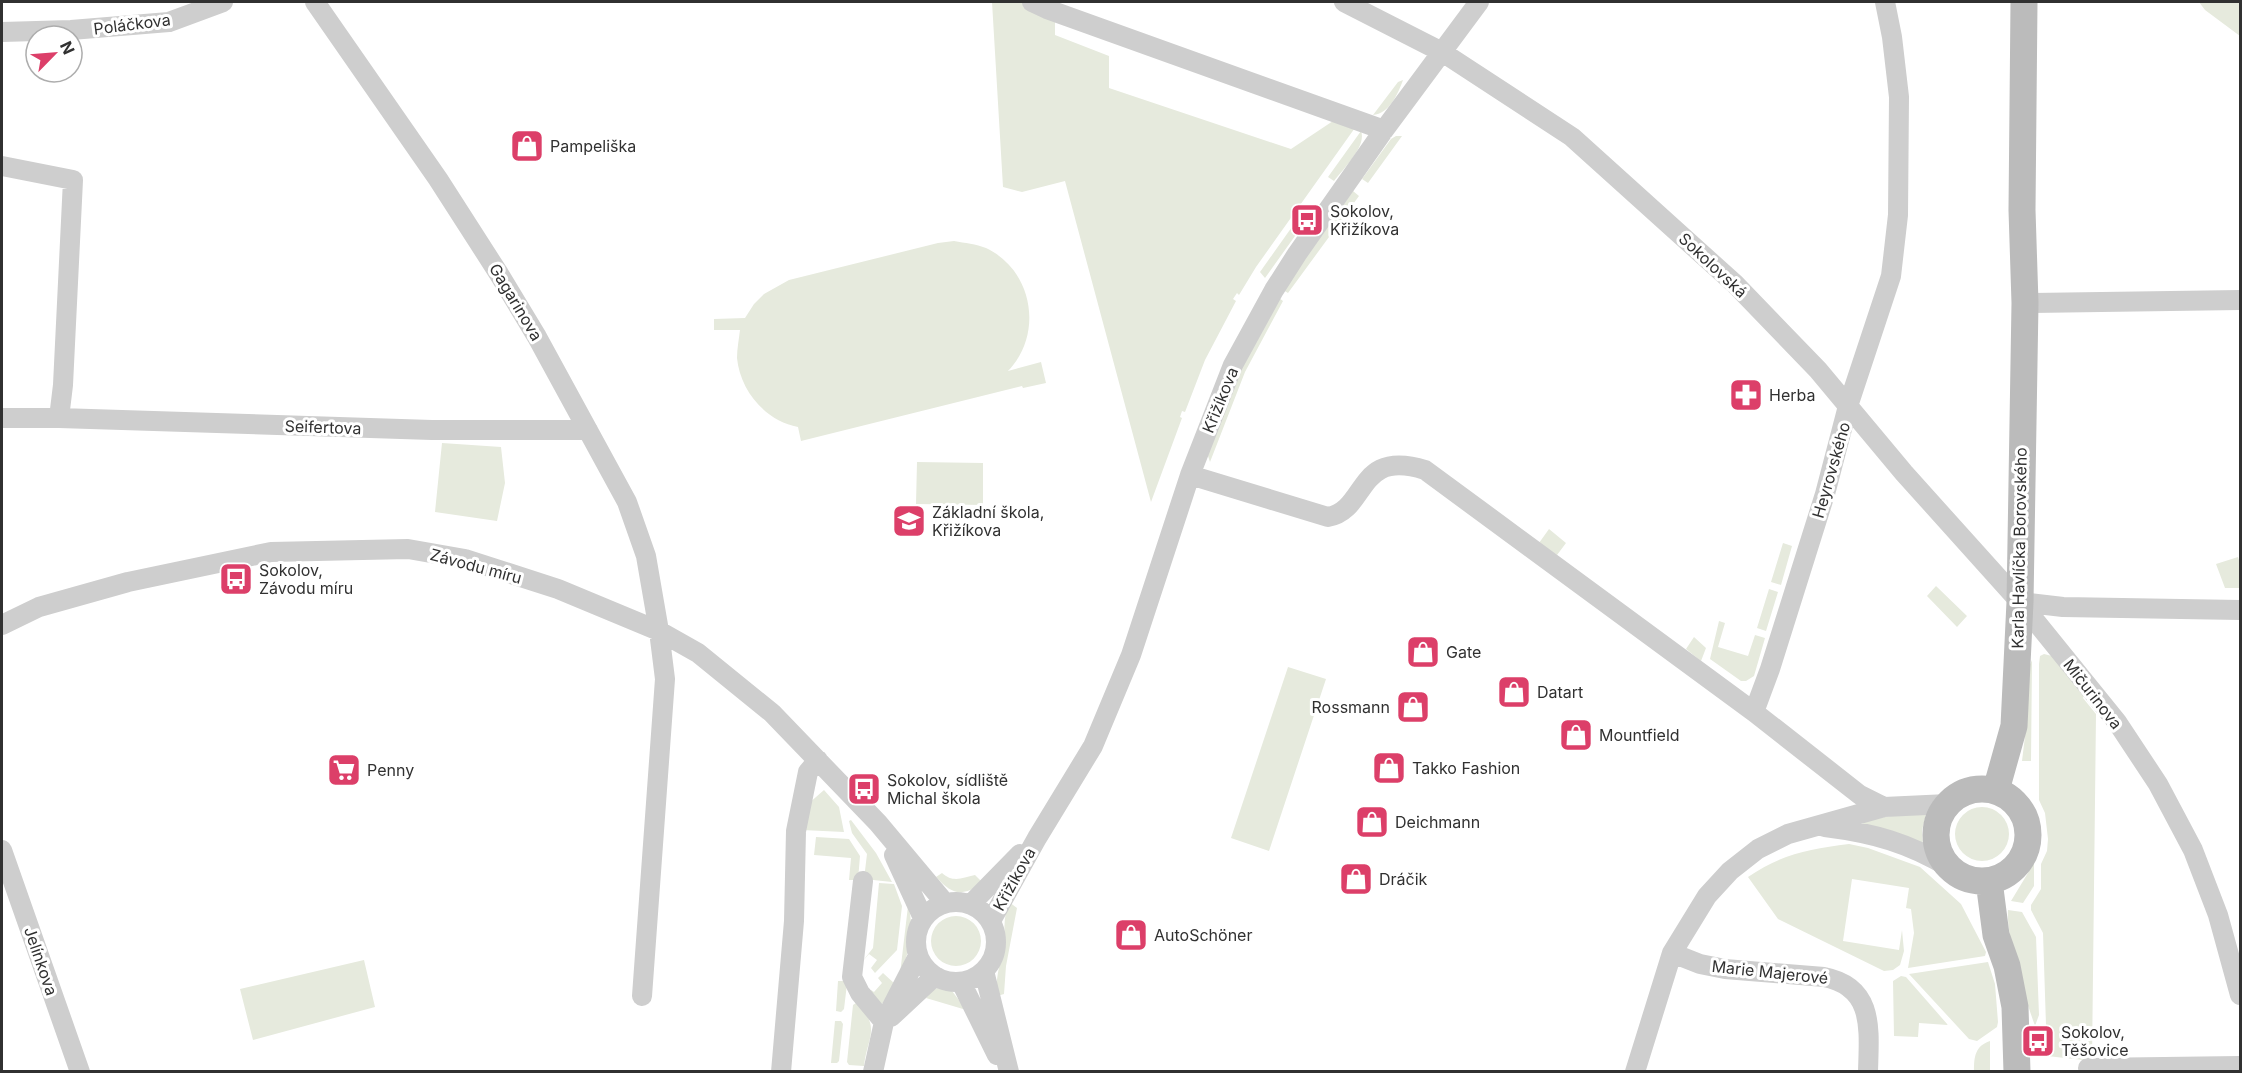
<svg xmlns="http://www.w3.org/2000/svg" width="2242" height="1073" font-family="Inter,sans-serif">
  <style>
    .green { fill: #e6eadd }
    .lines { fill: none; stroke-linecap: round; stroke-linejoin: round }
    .street { stroke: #cecece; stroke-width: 20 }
    .secondary { stroke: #bbb; stroke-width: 27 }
    .labels { text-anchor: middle; stroke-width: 6; stroke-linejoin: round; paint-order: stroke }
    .street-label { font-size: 16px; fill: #313131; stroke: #fff }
    .poi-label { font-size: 16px; fill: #313131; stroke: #fff; text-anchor: start }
  </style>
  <rect width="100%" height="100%" fill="#fff"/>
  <path class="green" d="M992 2H1022L1031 8 1055 16V35L1109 56V88L1291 149 1339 117 1357 125 1256 267 1239 295 1237 293 1233 299 1236 301 1205 360 1185 412 1182 411 1180 417 1182 418 1151 502 1065 181 1022 192 1003 187Z
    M2199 2H2240V36L2205 10Z
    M1403 80C1398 94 1389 114 1373 115L1398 82Z
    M1361 131C1367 146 1343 169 1334 181L1328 177Z
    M1396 136H1402L1368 183 1362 179 1391 139Z
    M1353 191 1359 196 1288 293 1283 290Z
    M1299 217 1305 222 1265 278 1260 272Z
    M954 241C965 243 976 244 986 248 1033 270 1044 334 1008 371L1041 362 1046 383 1023 388 1022 386 801 441 798 427C765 421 740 390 737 358 737 348 739 339 740 330H714V319L745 318 754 304 764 294 789 280 938 243Z
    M1279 298 1283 301 1245 372 1210 462 1207 453 1232 384Z
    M442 443 501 447 505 483 497 521 435 512Z
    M917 462 983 463V505L916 504Z
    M1549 529 1566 543 1557 555 1539 543Z
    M1783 543 1792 546 1781 585 1771 582Z
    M2238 557 2240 563V588H2225L2216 564Z
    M1936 586 1967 616 1957 627 1927 596Z
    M1769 589 1778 592 1766 631 1757 628Z
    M1719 621 1725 623 1718 647 1748 656 1755 635 1765 638 1754 676 1746 681H1741L1710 659Z
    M1694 637 1706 648 1701 661 1686 649Z
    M2044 654 2052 656 2085 694 2083 698 2096 714 2092 1061 2047 1056 2043 933 2031 910V905L2041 889V864L2047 851 2048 839 2045 813 2039 800V664L2040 656Z
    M2032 660 2031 761H2022L2026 728 2028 669Z
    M1288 667 1326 679 1269 851 1231 838Z
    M824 790 839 807 844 832 802 830 808 804Z
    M1955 834a27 27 0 1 1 54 0a27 27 0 1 1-54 0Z
    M1927 811 1922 830 1923 847 1856 821Z
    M851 820 876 853 892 882 864 879 867 854 852 833 849 821Z
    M816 837 849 839 860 856 858 880H849L851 858 814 855Z
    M1849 844 1868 848 1920 867 1961 904 1986 952 1985 956 1908 968 1914 933 1911 909 1906 908 1909 888 1852 879 1843 941 1899 950 1902 930 1904 951 1900 965 1893 970 1884 971 1778 919 1748 877C1782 854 1809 849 1849 844Z
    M2034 863V886L2023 903 2011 901Z
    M942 873C953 883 962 878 975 875L983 883C961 897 953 895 936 877Z
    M879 883 894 884 902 906 897 950 875 973 871 968 877 960 869 954 862 962 873 948Z
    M1009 902 1017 908 1006 966 1004 994 997 996C995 979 1000 965 1003 949 1006 932 1002 920 1009 902Z
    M908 906C915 926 909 955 900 974Z
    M2008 910 2022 912 2036 937 2039 1015 2035 1026C2025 997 2006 939 2008 910Z
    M931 941a25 25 0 1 1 50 0a25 25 0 1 1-50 0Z
    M364 960 375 1007 253 1040 240 989Z
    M1988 962 1995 984 1998 1022 1997 1027 1977 1041 1969 1039 1909 974Z
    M883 973 895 984 883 1003 879 1005 869 992 871 990 874 992 882 983 878 978Z
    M1901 976 1906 977 1948 1025 1919 1023 1918 1037 1894 1036 1893 981Z
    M838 981H844L847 984 844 1009 841 1012 836 1011Z
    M938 988 952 991 965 1008 963 1009 926 998 933 990Z
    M856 1003C882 1027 867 1037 864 1066L849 1065 847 1062 853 1005Z
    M835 1021H841L843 1024 839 1061 837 1063H831Z
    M1990 1041V1071H1974C1974 1057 1975 1046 1990 1041Z"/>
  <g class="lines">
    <path class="street" d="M315 2 438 179 499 274 537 337 627 502 646 556 659 631 665 679 642 996
      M1032 2 1047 9 1384 130
      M1344 2 1442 52 1572 137 1735 284 1818 370 1904 473 2020 602 2117 722 2158 784 2193 850 2218 915 2240 995
      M2 32 71 30 169 22 223 2
      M2 166 73 180 63 385 59 418
      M2025 303 2240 300
      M2 418H59L432 430H588
      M1190 475 1328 517C1368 510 1356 448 1425 470L1754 712 1860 795 1884 807 1948 804
      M2020 602 2063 607 2240 610
      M2 625 39 607 128 582 271 552 408 549 465 559 558 589 659 631 698 653 772 713 878 823 945 903
      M1754 712 1770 669 1825 494 1848 406 1891 276 1898 215 1899 97 1892 37 1885 2
      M1825 827C1873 833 1909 843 1950 868
      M2 850 80 1072
      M894 855 923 918
      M863 881 852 977 860 993 884 1022
      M916 942a40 40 0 1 1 80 0a40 40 0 1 1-80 0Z
      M971 904 1020 854
      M991 921 1037 838 1093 746 1131 655 1190 475 1233 365 1274 290 1297 254 1384 130 1479 2
      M1672 953 1700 964 1725 969 1824 977C1875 987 1869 1030 1868 1072
      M984 971 1009 1072
      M961 982 997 1055
      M891 1017 935 976
      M2088 1068 2240 1066
      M781 1072 794 921 796 831 808 772 818 760
      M873 1072 884 1022 918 956
      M1635 1072 1672 953 1707 896 1730 871 1758 849 1788 834 1884 807"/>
    <path class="secondary" d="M1936 835a46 46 0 1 1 92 0a46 46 0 1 1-92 0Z
      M1996 790 2014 726 2020 602 2025 303 2022 210 2024 2
      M1989 881 1996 935 2007 966 2015 1007 2017 1072"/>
  </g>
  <defs>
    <symbol id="shop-square" viewBox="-11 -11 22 22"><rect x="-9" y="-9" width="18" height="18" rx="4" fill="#dc3f69" stroke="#fff"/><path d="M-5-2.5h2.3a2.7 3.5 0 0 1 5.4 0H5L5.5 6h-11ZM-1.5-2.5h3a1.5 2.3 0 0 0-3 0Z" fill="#fff"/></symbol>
    <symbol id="bus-square" viewBox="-11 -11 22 22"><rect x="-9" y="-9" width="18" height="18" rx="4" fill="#dc3f69" stroke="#fff"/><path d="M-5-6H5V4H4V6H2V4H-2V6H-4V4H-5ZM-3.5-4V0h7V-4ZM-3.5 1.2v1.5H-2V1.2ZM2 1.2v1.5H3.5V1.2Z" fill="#fff"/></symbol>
    <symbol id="pharmacy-square" viewBox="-11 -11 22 22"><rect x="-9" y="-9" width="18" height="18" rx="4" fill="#dc3f69" stroke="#fff"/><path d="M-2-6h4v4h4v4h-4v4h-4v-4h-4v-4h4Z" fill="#fff"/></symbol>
    <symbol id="school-square" viewBox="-11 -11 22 22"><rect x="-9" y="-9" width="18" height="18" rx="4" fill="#dc3f69" stroke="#fff"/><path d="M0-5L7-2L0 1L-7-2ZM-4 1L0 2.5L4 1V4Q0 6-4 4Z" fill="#fff"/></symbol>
    <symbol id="supermarket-square" viewBox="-11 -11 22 22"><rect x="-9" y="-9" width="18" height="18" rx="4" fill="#dc3f69" stroke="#fff"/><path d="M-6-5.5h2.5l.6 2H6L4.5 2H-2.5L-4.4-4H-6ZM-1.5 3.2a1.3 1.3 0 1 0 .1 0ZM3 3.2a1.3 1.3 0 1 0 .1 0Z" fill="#fff"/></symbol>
  </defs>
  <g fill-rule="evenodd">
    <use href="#shop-square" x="508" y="127" width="38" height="38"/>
    <use href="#bus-square" x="1288" y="201" width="38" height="38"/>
    <use href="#pharmacy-square" x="1727" y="376" width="38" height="38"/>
    <use href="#school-square" x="890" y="502" width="38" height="38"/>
    <use href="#bus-square" x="217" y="560" width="38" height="38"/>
    <use href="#shop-square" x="1404" y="633" width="38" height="38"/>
    <use href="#shop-square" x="1495" y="673" width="38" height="38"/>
    <use href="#shop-square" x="1394" y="688" width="38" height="38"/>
    <use href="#shop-square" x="1557" y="716" width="38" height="38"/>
    <use href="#shop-square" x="1370" y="749" width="38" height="38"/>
    <use href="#supermarket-square" x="325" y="751" width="38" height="38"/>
    <use href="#bus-square" x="845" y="770" width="38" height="38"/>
    <use href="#shop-square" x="1353" y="803" width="38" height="38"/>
    <use href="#shop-square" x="1337" y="860" width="38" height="38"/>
    <use href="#shop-square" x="1112" y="916" width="38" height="38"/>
    <use href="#bus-square" x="2019" y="1022" width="38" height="38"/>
  </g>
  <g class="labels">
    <g class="street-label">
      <text transform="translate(132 24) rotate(-7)" y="6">Poláčkova</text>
      <text transform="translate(1713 265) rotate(43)" y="6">Sokolovská</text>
      <text transform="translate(516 302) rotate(59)" y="6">Gagarinova</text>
      <text transform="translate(1220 400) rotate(-68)" y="6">Křižíkova</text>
      <text transform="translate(323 427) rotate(2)" y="6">Seifertova</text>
      <text transform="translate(1831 470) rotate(-74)" y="6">Heyrovského</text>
      <text transform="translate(2019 548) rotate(-89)" y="6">Karla Havlíčka Borovského</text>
      <text transform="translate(476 566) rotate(15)" y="6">Závodu míru</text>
      <text transform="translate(2093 694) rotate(52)" y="6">Mičurinova</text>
      <text transform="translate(1014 879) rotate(-61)" y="6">Křižíkova</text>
      <text transform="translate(41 961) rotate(71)" y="6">Jelínkova</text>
      <text transform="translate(1770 972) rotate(6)" y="6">Marie Majerové</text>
    </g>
    <g class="poi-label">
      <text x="550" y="152">Pampeliška</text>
      <text x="1330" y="217">Sokolov,<tspan x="1330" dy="18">Křižíkova</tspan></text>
      <text x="1769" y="401">Herba</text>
      <text x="932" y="518">Základní škola,<tspan x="932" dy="18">Křižíkova</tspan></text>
      <text x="259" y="576">Sokolov,<tspan x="259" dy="18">Závodu míru</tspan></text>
      <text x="1446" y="658">Gate</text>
      <text x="1537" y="698">Datart</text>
      <text x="1390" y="713" text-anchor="end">Rossmann</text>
      <text x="1599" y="741">Mountfield</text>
      <text x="1412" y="774">Takko Fashion</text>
      <text x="367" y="776">Penny</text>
      <text x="887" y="786">Sokolov, sídliště<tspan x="887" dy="18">Michal škola</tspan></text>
      <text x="1395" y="828">Deichmann</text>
      <text x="1379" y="885">Dráčik</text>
      <text x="1154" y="941">AutoSchöner</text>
      <text x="2061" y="1038">Sokolov,<tspan x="2061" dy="18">Těšovice</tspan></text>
    </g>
  </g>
  <rect width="2242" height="1073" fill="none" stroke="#313131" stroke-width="6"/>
  <g transform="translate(54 54) rotate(65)"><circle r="28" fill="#ffffff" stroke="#adadad" stroke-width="1.5"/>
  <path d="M0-4.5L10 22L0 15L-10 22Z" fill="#dc3f69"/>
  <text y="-9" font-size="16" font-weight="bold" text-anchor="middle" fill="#313131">N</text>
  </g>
</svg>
